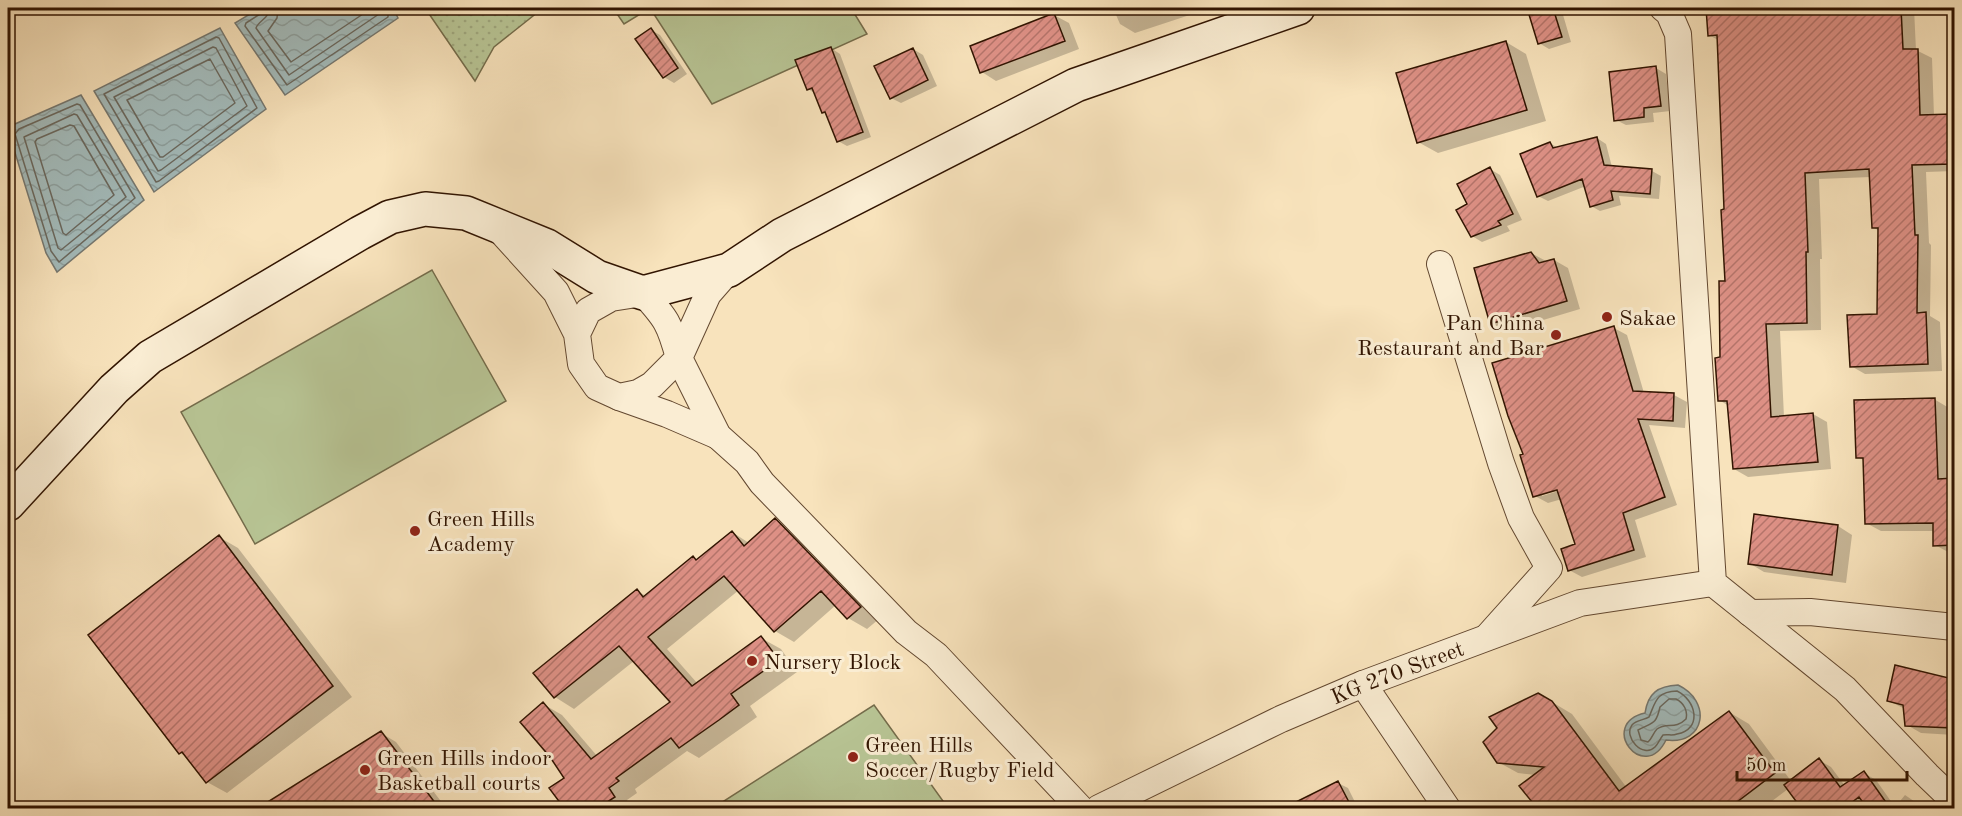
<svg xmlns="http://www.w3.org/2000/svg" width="1962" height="816" font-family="'Old Standard TT',serif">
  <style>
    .grass { fill: url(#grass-dots); stroke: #746c4b; stroke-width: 1.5 }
    .pitch { fill: #b8c595; stroke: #746c4b; stroke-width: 1.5 }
    .water { fill: url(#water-waves); stroke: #757871; stroke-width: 1.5 }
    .shadow { fill: #0003; fill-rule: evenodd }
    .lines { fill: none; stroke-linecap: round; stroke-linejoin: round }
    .shore { stroke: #6a685e; stroke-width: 1.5 }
    .building { fill: url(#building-hatch); stroke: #311401; stroke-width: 1.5 }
    .street-casing { stroke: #634830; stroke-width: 28 }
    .secondary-casing { stroke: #311401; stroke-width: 36 }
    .street { stroke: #faedd3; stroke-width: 26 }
    .secondary { stroke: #faedd3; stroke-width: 33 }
    .poi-dot { fill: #8f2418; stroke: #faedd3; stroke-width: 2 }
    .labels { text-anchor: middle; stroke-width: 6; stroke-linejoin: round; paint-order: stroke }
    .poi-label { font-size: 22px; fill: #311401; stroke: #faedd3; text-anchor: start }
    .street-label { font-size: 22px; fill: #311401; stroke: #faedd3 }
  </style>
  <defs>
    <pattern id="grass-dots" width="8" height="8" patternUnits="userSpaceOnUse" patternTransform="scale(1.5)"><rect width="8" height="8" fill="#b8c595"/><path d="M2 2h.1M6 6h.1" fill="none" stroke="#9fa87f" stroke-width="1.8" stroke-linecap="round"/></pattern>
    <pattern id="water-waves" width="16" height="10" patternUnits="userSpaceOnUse" patternTransform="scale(1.5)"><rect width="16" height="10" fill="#a3bbbb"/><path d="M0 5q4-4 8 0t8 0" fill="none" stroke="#8da09f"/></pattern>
    <pattern id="building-hatch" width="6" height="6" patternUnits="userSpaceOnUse" patternTransform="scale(1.5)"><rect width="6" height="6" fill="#dd9085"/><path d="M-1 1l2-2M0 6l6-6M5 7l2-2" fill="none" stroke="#b4746a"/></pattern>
  </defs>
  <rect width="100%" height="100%" fill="#f8e3bc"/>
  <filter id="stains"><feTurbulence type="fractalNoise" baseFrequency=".00333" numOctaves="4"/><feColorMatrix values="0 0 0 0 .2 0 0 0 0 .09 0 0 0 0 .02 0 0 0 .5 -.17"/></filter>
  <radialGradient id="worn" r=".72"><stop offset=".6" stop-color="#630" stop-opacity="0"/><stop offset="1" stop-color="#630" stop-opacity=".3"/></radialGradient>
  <path class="grass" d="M425 8H543L494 47 475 81Z"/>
  <path class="pitch" d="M613 8H851L867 34 712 104 650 8 624 24Z
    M432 270 506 401 255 544 181 412Z
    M874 705 948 808H713Z"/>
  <path class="water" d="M260 8H393L398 18 285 95 235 23Z
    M220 28 266 109 154 192 94 91Z
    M81 95 144 200 57 272 46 253 8 130 15 124Z
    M1678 685C1712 701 1706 745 1666 740 1644 785 1597 724 1645 713 1648 693 1658 686 1678 685Z"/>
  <path class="shadow" d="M1113 8H1211L1135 33 1120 24Z
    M1529 8H1561L1571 42 1549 49 1539 43Z
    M1708 8H1914L1916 50 1932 58 1934 116H1951L1954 118V171L1926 172 1929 243 1931 245 1930 316 1940 322 1942 371 1865 374 1851 366 1878 316 1879 231 1873 227 1871 177 1819 179 1822 259H1820L1821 330 1780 331 1784 417 1813 414 1827 422 1831 469 1748 477 1734 469 1729 406 1719 400 1726 283 1725 211 1718 40 1709 35Z
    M1054 15 1069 23 1079 49 996 81 982 72Z
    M651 30 660 35 687 74 674 83 664 77Z
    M1506 42 1526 54 1546 121 1438 153 1418 142Z
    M831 48 840 54 871 137 847 146 838 141 828 115 823 112 816 94 808 89Z
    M913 49 923 55 937 86 901 103 891 98Z
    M1656 68 1666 74 1670 111 1653 113 1654 122 1626 125 1616 120Z
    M1597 138 1606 144 1612 167 1652 171 1661 176 1659 199 1619 196 1621 205 1600 211 1591 206 1586 186 1548 201 1538 196 1550 143 1558 148Z
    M1490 169 1500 175 1522 220 1507 226 1510 231 1482 242 1472 236Z
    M1531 253 1546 261 1554 260 1568 268 1580 309 1506 331 1491 323Z
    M1614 328 1627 335 1644 393 1674 395 1687 402 1685 428 1649 425 1677 505 1635 520 1646 557 1582 577 1569 570 1576 545 1562 499 1548 503 1535 496ZM1564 486 1565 489 1542 496V493Z
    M1934 399 1949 408 1952 480H1954V553H1950L1935 545 1934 531H1881L1866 523 1865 461 1858 457Z
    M775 519 794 531 879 619 867 629 848 618 836 605 794 642 775 631 739 590 667 649 698 684 761 638 781 649 797 672 750 706 757 717 699 758 687 751 635 789 637 793 627 800 633 808H565L552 788 566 778 543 704 562 715 598 757 672 703 634 661 574 709 555 697 637 591 646 596 693 558 697 561 732 532 749 543Z
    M1838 526 1852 535 1846 583 1764 572 1749 563Z
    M219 537 238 548 352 697 227 793 207 782 190 759 180 753Z
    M1953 680 1954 681V735L1921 733 1907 725 1905 709 1889 701Z
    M1552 702 1572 714 1627 788 1729 712 1749 724 1791 781 1819 760 1831 767 1845 786 1864 773 1876 780 1895 807 1905 795 1924 808H1868L1867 807 1865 808H1803L1788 789 1763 808H1539L1521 786 1536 775 1518 773 1498 762Z
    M381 733 396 742 446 808H261Z
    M1338 783 1348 788 1358 808H1291L1290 807Z"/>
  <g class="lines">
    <path class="shore" d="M262 8 260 14 246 23 245 26 287 85 388 17V8
      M269 8C269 19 259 20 256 28L289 75 379 14 381 8
      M278 8 277 18 268 31 291 62 372 8
      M216 37 219 38 257 108 159 181 156 182 104 94Z
      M213 47 216 48 247 106 161 170 158 171 114 97Z
      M210 59 235 103 163 157H160L127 100Z
      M77 104 80 105 135 198 59 262 51 251 15 134 19 129Z
      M74 114 77 115 126 197 61 250 58 248 24 137Z
      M70 125 74 126 114 195 66 235 63 233 35 142 37 139Z
      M1677 691C1696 700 1703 729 1677 734 1672 736 1668 734 1663 735 1660 739 1658 744 1655 747 1643 759 1623 737 1632 725 1636 720 1644 720 1649 717 1656 701 1656 692 1677 691Z
      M1669 699H1676C1684 703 1688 711 1686 719 1675 730 1667 722 1657 729 1653 733 1652 739 1648 742L1641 740 1638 730C1653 722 1656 725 1660 707Z"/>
  </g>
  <path class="building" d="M1527 8H1553L1562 37 1538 44Z
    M1706 8H1901L1903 49H1918L1920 115 1951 114 1953 164 1912 165 1915 235H1918L1917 313 1926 312 1928 364 1850 367 1847 315 1877 314 1878 228H1872L1869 169 1805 173 1808 252H1806L1807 323 1766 324 1771 417 1813 413 1818 462 1733 469 1727 401H1718L1715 358 1720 357 1719 281H1725L1721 210 1724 209 1717 35 1708 36Z
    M1054 13 1065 41 980 73 970 46Z
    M651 28 678 68 663 78 635 39Z
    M1506 41 1527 110 1417 143 1396 73Z
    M831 47 863 132 837 142 825 112 822 113 812 88 807 90 795 60Z
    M913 48 928 80 890 99 874 66Z
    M1656 66 1661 106 1644 108V117L1614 121 1609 72Z
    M1597 137 1604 165 1652 169 1650 194 1611 191 1613 200 1590 207 1582 179 1537 197 1520 154 1550 142 1553 148Z
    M1490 167 1513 214 1498 221 1501 225 1471 237 1456 210 1467 204 1457 184Z
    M1531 252 1539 263 1554 259 1567 301 1490 324 1474 268Z
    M1614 326 1633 391 1674 393 1673 421 1638 419 1665 497 1623 513 1634 550 1568 571 1561 549 1575 544 1557 490 1533 497 1520 455 1523 454 1508 416 1492 363Z
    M1935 398 1938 479 1954 478V545L1933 546V523L1865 524 1863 458H1856L1854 400Z
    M1754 514 1838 525 1832 575 1748 564Z
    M775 518 861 607 847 619 821 591 774 632 724 576 648 637 692 686 761 636 779 660 731 694 739 705 719 720 679 748 671 738 616 778 619 781 609 788 615 797 598 808H564L549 788 564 778 550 757 520 722 543 702 591 759 670 702 619 646 554 698 533 673 637 589 643 597 693 556 696 560 732 531 744 546Z
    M219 535 333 686 206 783 182 752 179 754 88 635Z
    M1895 665 1953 679V728L1905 726 1903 705 1887 701Z
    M1538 693 1552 701 1619 791 1729 711 1775 773 1729 808H1537L1519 786 1544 767 1497 763 1483 742 1497 728 1489 717Z
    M381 731 439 808H258Z
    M1819 758 1840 787 1864 771 1890 808H1867L1859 797 1844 808H1801L1784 785Z
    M1338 781 1352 808H1284Z"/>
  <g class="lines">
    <defs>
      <g id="street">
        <path d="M1663 8 1669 13 1678 34 1713 583 1845 689 1927 775 1954 801"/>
        <path d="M498 228 556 292 577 334 581 364 597 387 619 397 638 393 652 385 679 358C670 324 666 318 643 293L611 298 588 311 577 334"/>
        <path d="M1440 264 1501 463 1521 518 1549 568 1489 635"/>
        <path d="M729 270 708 294 679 358 718 436 747 462 762 483 906 632 936 655 1080 808"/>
        <path d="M619 397 667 414 718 436"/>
        <path d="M1750 613 1810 612 1954 627"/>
        <path d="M1363 684 1447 808"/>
        <path id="s1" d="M1099 808 1281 719 1363 684 1580 603 1713 583"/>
      </g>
      <path id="secondary" d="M8 504 114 389 150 357 360 233 390 217 425 209 466 213 547 246 597 277 643 293 729 270 782 235 1076 85 1298 8"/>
    </defs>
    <use href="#street" class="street-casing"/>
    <use href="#secondary" class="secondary-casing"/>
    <use href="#street" class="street"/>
    <use href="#secondary" class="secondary"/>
  </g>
  <g class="poi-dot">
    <circle cx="1607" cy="317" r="6"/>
    <circle cx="1556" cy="335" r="6"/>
    <circle cx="415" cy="531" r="6"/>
    <circle cx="752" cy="661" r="6"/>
    <circle cx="853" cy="757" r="6"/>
    <circle cx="365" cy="770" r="6"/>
  </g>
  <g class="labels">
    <g class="poi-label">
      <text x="1619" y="325">Sakae</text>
      <text x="1544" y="330" text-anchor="end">Pan China<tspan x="1544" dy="25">Restaurant and Bar</tspan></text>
      <text x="427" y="526">Green Hills<tspan x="427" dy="25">Academy</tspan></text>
      <text x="764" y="669">Nursery Block</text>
      <text x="865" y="752">Green Hills<tspan x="865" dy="25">Soccer/Rugby Field</tspan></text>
      <text x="377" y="765">Green Hills indoor<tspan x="377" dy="25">Basketball courts</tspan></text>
    </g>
    <g class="street-label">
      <text dy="8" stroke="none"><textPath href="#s1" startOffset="328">KG 270 Street</textPath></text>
    </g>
  </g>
  <rect width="1962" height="816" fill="none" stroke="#f8e3bc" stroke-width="30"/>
  <rect x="9" y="9" width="1944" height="798" fill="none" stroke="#311401" stroke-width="3"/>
  <rect x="15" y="15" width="1932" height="786" fill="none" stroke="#311401" stroke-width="1.5"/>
  <path d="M1737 771v9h170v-9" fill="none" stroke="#311401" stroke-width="3"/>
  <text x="1746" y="771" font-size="18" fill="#311401" stroke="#faedd3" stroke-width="4.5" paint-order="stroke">50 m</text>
  <rect width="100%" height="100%" filter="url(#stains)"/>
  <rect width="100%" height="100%" fill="url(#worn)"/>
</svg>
